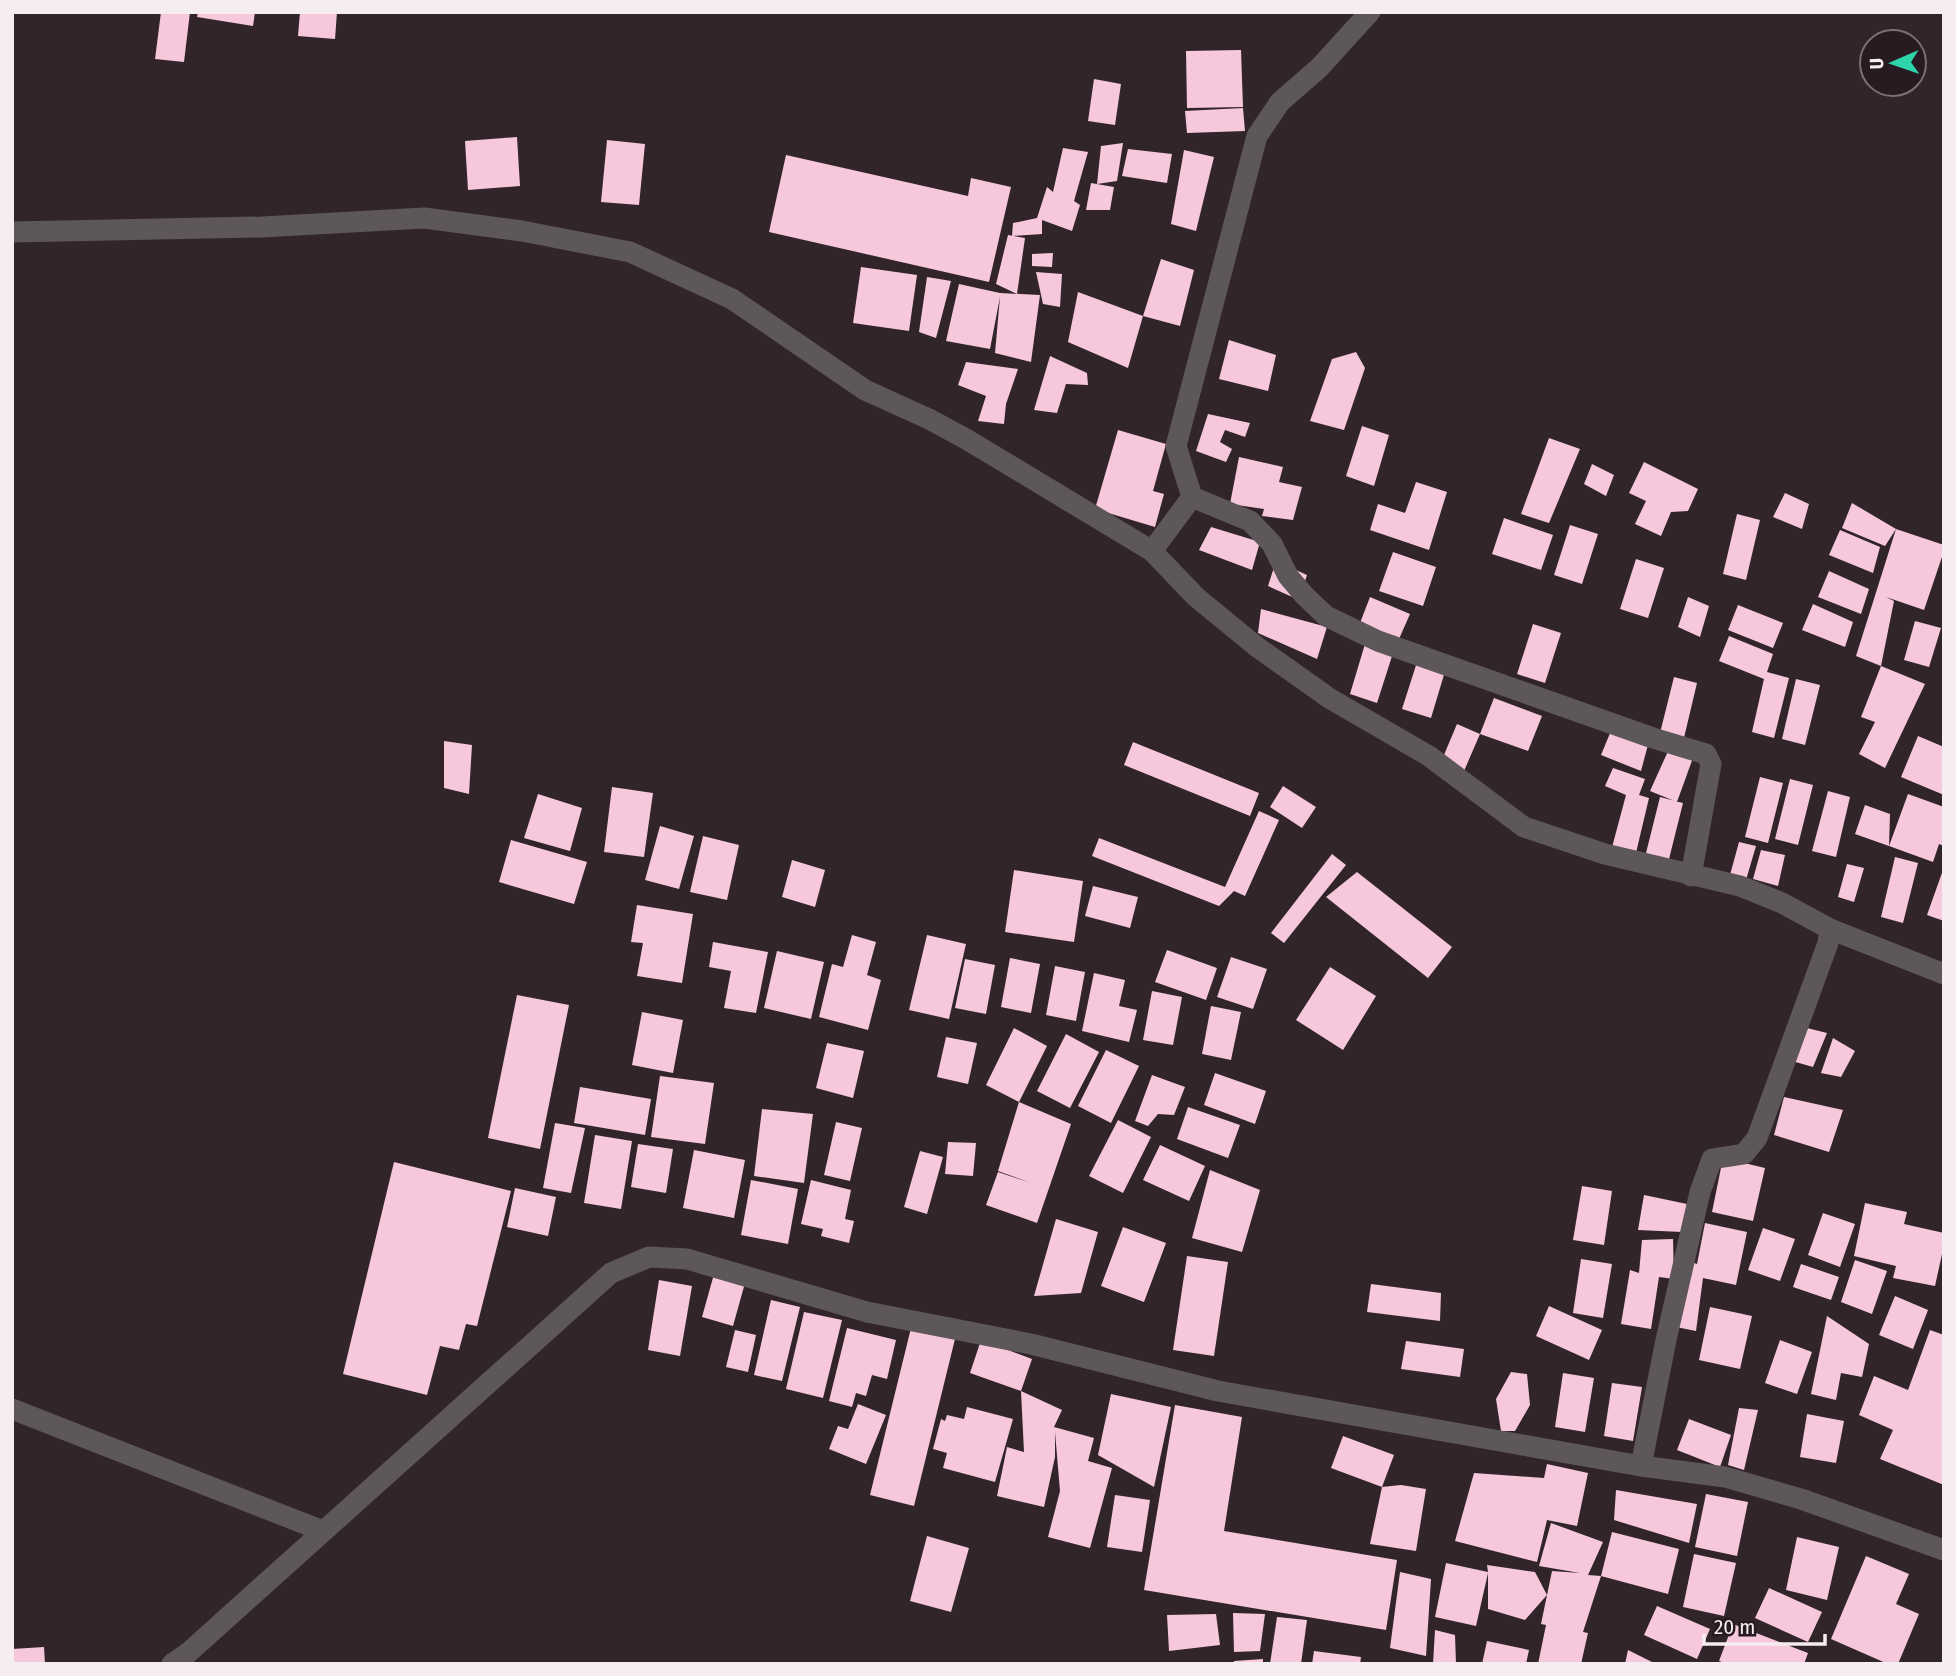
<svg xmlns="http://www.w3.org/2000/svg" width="1956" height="1676" font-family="'Fira Sans Condensed',sans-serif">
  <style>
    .building { fill: #f7c8dc }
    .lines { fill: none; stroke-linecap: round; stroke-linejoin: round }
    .minor { stroke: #5d5759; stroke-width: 21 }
  </style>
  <rect width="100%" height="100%" fill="#31252a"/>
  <path class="building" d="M161 12H190L184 62 155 59Z
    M198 12H255L253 26 197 17Z
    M300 12H337L335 39 298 36Z
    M1241 50 1243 107 1187 108 1186 51Z
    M1094 79 1121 84 1115 125 1088 121Z
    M1243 108 1245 131 1187 133 1185 111Z
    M517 137 520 186 468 190 465 141Z
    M607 140 645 144 639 205 601 202Z
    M1123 143 1117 181 1097 184 1101 146Z
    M1063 148 1088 152 1074 201 1080 205 1072 231 1042 220V234L1012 236 1013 223 1037 218 1047 187 1053 192Z
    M1128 149 1172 154 1167 183 1122 176Z
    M1184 150 1214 157 1196 231 1171 224Z
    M786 155 968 196 971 178 1011 187 989 282 769 232Z
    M1091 183 1114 187 1110 210H1086Z
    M1008 235 1025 238 1017 294 996 284Z
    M1053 253 1052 267 1032 266V254Z
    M1161 259 1194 270 1180 326 1143 316Z
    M861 267 917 275 909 331 853 323Z
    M1036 272 1062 274 1060 307 1043 304Z
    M927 277 951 281 936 338 919 332Z
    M959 284 1000 293 1040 295 1031 362 995 353 1000 297 990 349 946 341Z
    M1078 292 1143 316 1128 368 1068 342Z
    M1229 340 1276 355 1268 391 1219 379Z
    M1356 352 1365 368 1344 430 1310 421 1332 359Z
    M1050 356 1087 373 1088 385 1066 384 1057 413 1034 410Z
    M966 362 1018 369 1006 404 1004 424 978 421 986 396 958 385Z
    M1208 414 1250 423 1245 437 1225 430 1220 442 1232 449 1226 462 1196 451Z
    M1362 426 1389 435 1374 486 1346 476Z
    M1118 430 1166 444 1153 491 1164 494 1155 527 1095 509Z
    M1549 438 1580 449 1549 523 1521 514Z
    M1239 457 1283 467 1279 482 1302 487 1293 520 1262 516 1264 509 1230 504Z
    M1644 462 1698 489 1688 511 1671 512 1661 536 1635 524 1646 501 1629 493Z
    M1592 464 1614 475 1606 496 1584 484Z
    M1416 482 1447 492 1429 550 1370 530 1378 504 1405 513Z
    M1785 493 1809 504 1802 529 1773 517Z
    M1852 503 1896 529 1885 546 1842 528Z
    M1737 514 1760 520 1746 580 1723 574Z
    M1504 518 1553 535 1541 570 1492 554Z
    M1570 525 1598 534 1582 584 1554 575Z
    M1211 527 1260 542 1252 570 1199 550Z
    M1896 529 1944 545V551L1924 610 1886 597 1894 601 1881 666 1856 656Z
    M1840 530 1880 547 1873 573 1829 555Z
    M1393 552 1436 567 1423 606 1379 591Z
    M1636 559 1664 568 1648 618 1620 609Z
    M1276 561 1307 575 1299 600 1268 586Z
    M1829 571 1869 589 1861 614 1818 597Z
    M1370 597 1410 614 1399 639 1360 623Z
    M1688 597 1709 606 1700 637 1678 627Z
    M1813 604 1853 622 1845 647 1802 630Z
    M1738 605 1783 623 1773 648 1728 630Z
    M1261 609 1327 627 1317 659 1258 633Z
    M1915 621 1941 628 1929 667 1904 660Z
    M1533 624 1561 633 1545 683 1517 674Z
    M1729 636 1773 654 1767 672 1789 678 1774 738 1752 732 1764 679 1719 661Z
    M1365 644 1393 653 1377 703 1350 694Z
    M1418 659 1446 668 1431 718 1402 709Z
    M1881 666 1925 684 1885 768 1859 754 1875 722 1861 717Z
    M1674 677 1697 683 1683 742 1659 737Z
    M1796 679 1820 685 1805 745 1782 739Z
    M1494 698 1542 716 1528 751 1480 734Z
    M1457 724 1480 734 1464 771 1441 762Z
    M1613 726 1649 741 1641 771 1601 755Z
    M1918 736 1944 747V795L1901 777Z
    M444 741 472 745 469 794 444 788Z
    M1133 742 1259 793 1250 816 1124 765Z
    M1669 749 1694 755 1677 802 1650 791Z
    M1613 768 1645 779 1639 795 1649 798 1635 857 1611 851 1626 795 1605 786Z
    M1760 777 1783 783 1768 843 1745 837Z
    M1790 779 1813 785 1798 845 1775 839Z
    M1283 786 1316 807 1302 828 1270 807Z
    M612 787 653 793 644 857 604 852Z
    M1828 791 1850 797 1836 857 1812 851Z
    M538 794 582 808 570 851 524 838Z
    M1908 794 1944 807V846L1939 844 1933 862 1889 846Z
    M1660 797 1683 803 1668 863 1645 857Z
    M1865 805 1890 814 1889 846 1855 834Z
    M1259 811 1279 820 1245 896 1234 891 1219 906 1092 856 1099 838 1225 887Z
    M660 826 694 836 679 889 645 880Z
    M703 836 739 845 727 900 690 892Z
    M511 840 587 862 574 904 499 882Z
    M1739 842 1756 846 1746 880 1730 875Z
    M1761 850 1785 855 1778 886 1753 879Z
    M1332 854 1346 865 1284 943 1271 933Z
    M1895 857 1918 863 1903 923 1881 917Z
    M792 860 825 870 815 907 782 897Z
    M1847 864 1864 868 1854 902 1838 897Z
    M1014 870 1083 881 1074 942 1005 932Z
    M1943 870H1944V921L1927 915Z
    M1357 872 1452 947 1428 978 1326 897Z
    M1093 886 1138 897 1130 928 1085 916Z
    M637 905 693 914 682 983 637 976 643 943 631 942Z
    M852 935 876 942 867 975 881 980 868 1030 819 1017 832 964 843 967Z
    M927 935 966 944 949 1019 909 1010Z
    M713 942 768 952 756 1013 724 1008 731 971 709 967Z
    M1167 950 1217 968 1206 1000 1155 982Z
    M777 951 824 962 811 1019 764 1008Z
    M1231 957 1267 969 1253 1009 1217 997Z
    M1010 958 1040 964 1031 1013 1001 1007Z
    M965 959 995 965 986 1014 955 1008Z
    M1055 966 1085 972 1076 1021 1046 1015Z
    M1330 967 1376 996 1343 1050 1296 1020Z
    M1094 973 1125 980 1119 1006 1137 1010 1129 1042 1082 1031Z
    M1152 991 1182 997 1173 1045 1143 1040Z
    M517 995 569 1005 540 1149 488 1138Z
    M1211 1006 1241 1012 1231 1060 1202 1054Z
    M642 1012 683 1020 673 1073 632 1065Z
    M1014 1028 1047 1046 1019 1102 986 1085Z
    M1807 1028 1827 1033 1813 1067 1792 1061Z
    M1066 1034 1099 1052 1070 1108 1037 1091Z
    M946 1037 977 1043 968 1084 937 1077Z
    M1833 1038 1855 1051 1841 1077 1821 1073Z
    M827 1043 864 1051 853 1098 816 1088Z
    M1106 1050 1139 1066 1111 1123 1078 1106Z
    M1215 1073 1266 1091 1255 1124 1204 1105Z
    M1152 1075 1185 1087 1174 1115 1158 1114 1148 1126 1135 1121Z
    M660 1076 714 1083 705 1144 651 1137Z
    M580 1087 651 1099 645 1135 574 1123Z
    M1784 1097 1843 1110 1829 1152 1774 1135Z
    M1019 1102 1071 1124 1037 1223 986 1205 998 1172 1031 1183 998 1171Z
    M1188 1107 1240 1125 1228 1158 1177 1139Z
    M762 1109 813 1114 804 1183 754 1176Z
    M1118 1120 1151 1137 1123 1193 1089 1176Z
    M836 1122 862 1128 850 1181 824 1175Z
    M555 1123 585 1128 571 1193 543 1188Z
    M595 1135 632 1141 621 1209 584 1203Z
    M948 1142 976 1143 973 1176 945 1174Z
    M638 1144 673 1149 666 1193 631 1187Z
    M1160 1145 1205 1166 1189 1201 1143 1180Z
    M694 1150 745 1160 734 1218 683 1208Z
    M920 1151 943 1157 927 1214 904 1207Z
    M1723 1158 1765 1168 1753 1221 1712 1212Z
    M394 1162 511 1191 477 1326 466 1324 459 1350 440 1346 427 1395 343 1374Z
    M1210 1170 1260 1190 1242 1252 1192 1238Z
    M751 1180 798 1189 788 1244 741 1235Z
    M811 1180 851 1190 845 1219 854 1221 849 1243 821 1236 823 1229 801 1224Z
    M1582 1186 1612 1191 1604 1245 1573 1240Z
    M515 1188 556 1197 548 1236 507 1227Z
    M1644 1195 1687 1204 1682 1232 1638 1230Z
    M1865 1203 1907 1212 1904 1224 1944 1233V1245L1935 1286 1893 1278 1896 1266 1854 1256Z
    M1823 1213 1855 1224 1840 1267 1808 1255Z
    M1056 1219 1098 1232 1081 1293 1034 1296Z
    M1705 1223 1747 1232 1736 1285 1703 1278 1696 1331 1676 1327 1689 1261 1697 1264Z
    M1123 1227 1166 1243 1144 1302 1101 1286Z
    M1763 1228 1795 1239 1780 1281 1748 1270Z
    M1673 1239 1674 1279 1659 1277 1651 1329 1621 1324 1630 1270 1639 1273 1642 1240Z
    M1187 1256 1228 1262 1214 1356 1173 1350Z
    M1581 1259 1612 1264 1603 1318 1573 1313Z
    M1855 1260 1887 1271 1872 1314 1841 1302Z
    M1801 1264 1839 1277 1831 1300 1793 1287Z
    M714 1274 745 1283 733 1326 702 1317Z
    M659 1280 692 1286 680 1356 648 1350Z
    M1371 1284 1441 1293 1440 1321 1367 1312Z
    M1895 1296 1928 1310 1913 1349 1879 1335Z
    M771 1300 800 1307 782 1381 754 1375Z
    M1549 1306 1602 1330 1589 1360 1536 1336Z
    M1710 1307 1752 1316 1740 1369 1699 1360Z
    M804 1312 842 1320 823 1398 786 1389Z
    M1827 1316 1869 1344 1862 1377 1841 1373 1836 1400 1811 1394Z
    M847 1328 896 1340 887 1379 872 1375 866 1396 856 1393 852 1407 829 1401Z
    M911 1328 955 1339 914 1506 870 1495Z
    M735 1330 756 1335 748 1372 726 1367Z
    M1930 1330 1944 1335V1485L1880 1459 1893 1430 1859 1415 1874 1376 1908 1390Z
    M981 1340 1032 1359 1021 1391 970 1373Z
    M1780 1340 1812 1352 1797 1394 1765 1383Z
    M1406 1341 1464 1349 1460 1377 1401 1369Z
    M1511 1372 1527 1374 1530 1405 1515 1431H1501L1496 1399Z
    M1563 1373 1594 1378 1585 1432 1555 1427Z
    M1612 1383 1642 1387 1633 1441 1604 1436Z
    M1021 1391 1062 1410 1054 1427 1094 1438 1088 1461 1112 1468 1090 1548 1048 1537 1060 1491 1055 1432V1457L1044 1507 997 1496 1007 1447 1024 1452Z
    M1111 1394 1171 1407 1154 1487 1098 1455Z
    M858 1404 886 1415 866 1464 829 1449 838 1426 848 1429Z
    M1175 1405 1242 1417 1224 1531 1397 1560 1386 1630 1144 1590Z
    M967 1407 1013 1419 995 1482 943 1468 947 1453 933 1449 941 1419 945 1421 947 1415 964 1419Z
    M1739 1408 1758 1410 1744 1470 1728 1465Z
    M1807 1414 1844 1421 1836 1463 1800 1457Z
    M1689 1419 1731 1435 1720 1467 1677 1450Z
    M1343 1436 1394 1455 1382 1487 1331 1468Z
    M1547 1464 1588 1473 1577 1526 1547 1520 1537 1562 1455 1541 1474 1473 1544 1478Z
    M1401 1485 1426 1489 1416 1551 1370 1544 1382 1487Z
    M1616 1490 1697 1504 1689 1543 1614 1520Z
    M1706 1494 1748 1502 1737 1556 1695 1547Z
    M1115 1495 1150 1500 1142 1552 1107 1547Z
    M1551 1523 1603 1542 1588 1575 1601 1576 1583 1632 1588 1633 1581 1664H1538L1546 1625 1541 1624 1552 1571 1580 1573 1539 1566Z
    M1612 1532 1679 1549 1668 1594 1601 1576Z
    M927 1536 969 1548 951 1612 910 1601Z
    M1797 1537 1839 1547 1827 1600 1786 1590Z
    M1694 1554 1736 1563 1724 1616 1683 1607Z
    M1866 1556 1909 1574 1896 1604 1919 1614 1898 1664H1888L1831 1639Z
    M1446 1563 1488 1572 1487 1565 1535 1572 1547 1595 1525 1620 1488 1609V1573L1476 1626 1435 1617Z
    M1400 1572 1431 1579 1426 1656 1390 1648Z
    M1769 1588 1822 1612 1808 1642 1755 1618Z
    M1657 1606 1710 1629 1697 1659 1644 1635Z
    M1233 1613 1265 1614 1260 1651 1234 1652Z
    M1216 1614 1220 1645 1169 1651 1167 1615Z
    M1277 1617 1307 1620 1301 1664H1270Z
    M1733 1624 1808 1653 1804 1664H1728L1719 1661Z
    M1435 1630 1455 1635 1456 1664H1433Z
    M1487 1641 1529 1650 1526 1664H1482Z
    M44 1647 45 1664H12V1649Z
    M1628 1650 1656 1664H1625Z
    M1314 1651 1361 1657 1360 1664H1312Z
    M1263 1659V1664H1234V1661Z"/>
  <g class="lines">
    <path class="minor" d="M12 232 262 227 424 218 522 231 630 252 732 299 865 390 929 419 966 439 1152 551 1196 597 1257 647 1329 698 1429 756 1524 827 1605 854 1740 886 1782 903 1830 929
      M1192 497 1250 521 1272 544 1288 576 1304 595 1326 616 1378 641 1653 738 1706 754 1711 764 1691 876
      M1152 551 1192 497 1176 446 1257 136 1280 102 1319 68 1370 12
      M12 1409 323 1531
      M1641 1466 1666 1340 1700 1192 1712 1159 1744 1154 1757 1138 1828 943 1830 929 1944 974
      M172 1664 188 1653 611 1273 649 1257 687 1259 867 1312 1031 1344 1218 1391 1641 1466 1725 1477 1801 1499 1944 1550"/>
  </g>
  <rect width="1956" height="1676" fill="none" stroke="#f6edf1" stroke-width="28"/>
  <g transform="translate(1893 63) rotate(268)"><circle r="33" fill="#271b21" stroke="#7a6f74" stroke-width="2"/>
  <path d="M0-5L12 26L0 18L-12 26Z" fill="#2ed4aa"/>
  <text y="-10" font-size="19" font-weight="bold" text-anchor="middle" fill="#f6edf1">U</text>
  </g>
  <path d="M1704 1634v10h121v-10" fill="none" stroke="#f6edf1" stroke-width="3.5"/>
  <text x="1714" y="1634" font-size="21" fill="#f6edf1" stroke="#271b21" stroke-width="5" paint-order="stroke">20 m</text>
</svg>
